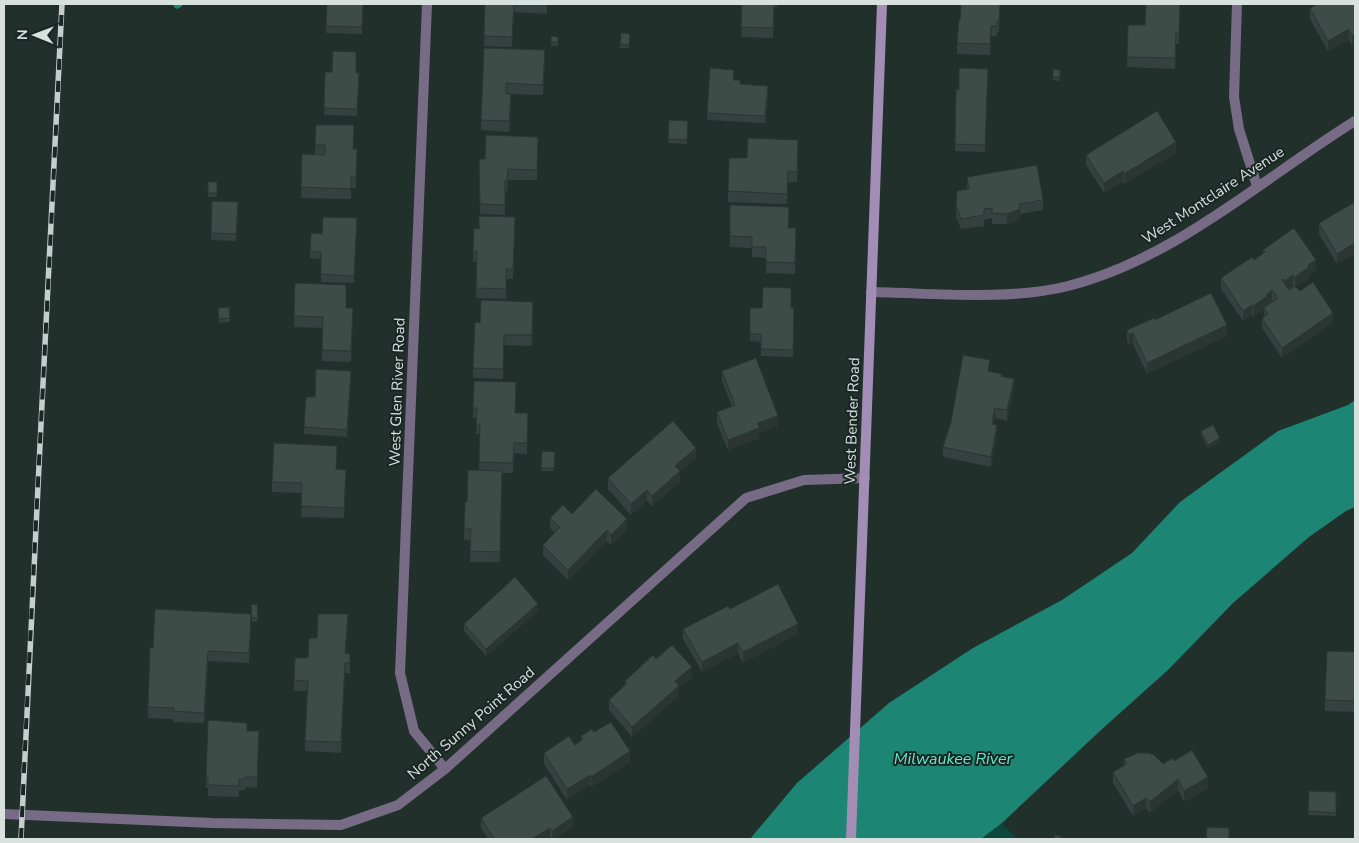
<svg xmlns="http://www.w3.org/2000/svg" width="1359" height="843" font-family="'Nunito Sans',sans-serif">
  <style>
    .green { fill: #0b473d }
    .water { fill: #1c8573 }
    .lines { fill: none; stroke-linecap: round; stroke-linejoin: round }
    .stream { stroke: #1c8573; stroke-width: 7 }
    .street { stroke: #786b85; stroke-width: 10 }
    .secondary { stroke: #a38db7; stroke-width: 10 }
    .rail-casing { stroke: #c5cecc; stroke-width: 5.5 }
    .rail { stroke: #192623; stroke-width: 4; stroke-dasharray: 11; stroke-linecap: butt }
    .wall { fill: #35413e }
    .shaded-wall { fill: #2b3532 }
    .building { fill: #3e4c48; stroke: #2b3532 }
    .labels { text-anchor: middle; stroke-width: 4; stroke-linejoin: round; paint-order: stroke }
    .street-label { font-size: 15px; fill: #d9e1df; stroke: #192623 }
    .water-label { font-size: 16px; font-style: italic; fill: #63ebcf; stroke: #192623 }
  </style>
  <rect width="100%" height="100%" fill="#22302c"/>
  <path class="green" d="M1002 823 1017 839H981Z"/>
  <path class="water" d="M1355 400V507L1346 511 1309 537 1233 603 1168 670 1101 730 1002 823 981 839H750L797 783 889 703 973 648 1062 600 1132 553 1180 502 1278 431 1348 405Z"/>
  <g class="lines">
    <path class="stream" d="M177 5 179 4"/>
    <path class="street" d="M427 4 400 673 414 731 445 769
      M1237 4 1234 97 1239 129 1257 186
      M871 292C932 293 1009 301 1068 286 1175 259 1263 178 1355 121
      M4 814 212 823 341 825 398 805 445 769 746 498 804 480 865 478"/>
    <path class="secondary" d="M851 839 882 4"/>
    <defs>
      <path id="rail" d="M21 839C33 561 49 282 62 4"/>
    </defs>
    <use href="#rail" class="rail-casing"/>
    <use href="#rail" class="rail"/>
  </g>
  <path class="wall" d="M327 4H363L362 34 326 33Z
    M485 4H547V14L514 12 512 47 484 46Z
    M739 4H777V7H774L773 38 741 37 742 6 739 5Z
    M1000 4 999 32H997V36H991L990 55 957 54V43L960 21Z
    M1180 4 1179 44H1176L1175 69 1127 67 1128 25H1145Z
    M1355 4 1352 46 1349 40 1328 51 1310 19V8Z
    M621 33 630 34 629 48H620Z
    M551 36 558 37V46H551Z
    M484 48 545 60 543 95 506 94 511 105 509 132 481 130Z
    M988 69 985 152 955 151 956 89 959 90Z
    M1053 69 1060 70V81L1053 80Z
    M325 72 359 73 357 116 324 115Z
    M733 80 740 84 768 93 765 123 707 120V113Z
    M669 120 688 121 687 144 668 143Z
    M316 125 353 149H357L356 188H351V199L301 198 302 154 315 155Z
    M538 137 537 180H508L507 191H505V215L480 214 479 159H485Z
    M798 150 797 182H788L787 204 728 202V191L747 158Z
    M1176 153 1124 184 1123 182 1104 193 1086 165V155Z
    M967 177 1043 200V210L1020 214V220L1007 224H992V218L984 220V226L961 229 956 216V205L967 189Z
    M208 182H217V197H208Z
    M1355 202V254L1337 264 1319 234V223Z
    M730 205 788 228H796L795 274 766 273V258L752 257V248L730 247Z
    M238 209 236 241 211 240V233Z
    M357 218 354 283 321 282V259L310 258V251L322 234Z
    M515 228 513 279H506V299L476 298 477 262H473V251L479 229Z
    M1263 250 1316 270 1309 275V278L1296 287 1300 291 1333 323 1282 358 1262 328V318L1264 317V309L1253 317 1252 315 1243 321 1221 289V278L1263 254Z
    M295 283 346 308H353L351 362 322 361 323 328 294 327Z
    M533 302 532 346 504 345 503 379 473 378V368L480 323Z
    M218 308 230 318V322L219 323Z
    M750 308H794L793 357 761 356V342L750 341Z
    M1155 320 1227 336 1147 374 1133 344 1129 345 1127 341V330Z
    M722 371 778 426 759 433V438L728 450 717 423V412L732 407 722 381Z
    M990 371 1002 376 1014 389 1007 421 995 418 994 424 997 435 991 467 943 457V447Z
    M351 378 347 437 304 434V427L315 397Z
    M474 381 515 413H528L527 454 514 453 513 473H502L500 562H470L471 540H464L465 502H467L479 470 480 434H476L477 418H473Z
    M1201 431 1220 442 1208 448 1201 435Z
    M542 451 555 452 554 471H541Z
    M696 458 680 472V482L652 506 647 501 631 515 608 489V478Z
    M337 469 346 480 344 518 301 517 302 493 272 492V482Z
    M572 514 627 530 611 545 607 541 568 580 543 555V545L555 533 550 528V518Z
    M251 608 258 618V621L252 622Z
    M730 609 798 634 743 663 738 653 702 672 683 639V629Z
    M538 611 486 656 464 631V624Z
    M251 625 249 663 208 661 204 723 173 722V719L148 718V707L153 648Z
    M348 625 345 653 350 664V673H345L341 753 305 751 307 691H294V680L308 658 317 638Z
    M1355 652V712L1325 711V700Z
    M656 659 692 678 679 688V696L632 737 609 710V700L625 685V681Z
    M247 731H259L257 788 245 787V790H239V797L208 796V788H206V778Z
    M594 732 630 762 591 787 590 785 567 800 544 764V753L575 745 581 740V736Z
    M1124 759 1163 764 1174 761 1208 788 1184 802 1178 790 1150 813 1146 808 1133 816 1113 783V772L1124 765Z
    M1309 791 1336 792V816L1308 815Z
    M481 818 573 827 554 839H488L481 828Z"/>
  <path class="shaded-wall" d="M1349 29V40L1328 51V41Z
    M1355 34V44L1352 46V36Z
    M1176 142V153L1124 184V174Z
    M1123 171V182L1104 193V183Z
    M1020 209V220L1007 224V214Z
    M1355 243V254L1337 264V254Z
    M1316 260V270L1309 275V278L1295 288V277L1308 265Z
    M1293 275V286L1285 292V281Z
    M1272 290V301L1268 304V307L1264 308V309L1253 317V306Z
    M1252 305V315L1243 321V311Z
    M1333 313V323L1282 358V348Z
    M1227 325V336L1147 374V363Z
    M1133 333V344L1129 345V335Z
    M1014 379V389L1007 421V410Z
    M995 408V418L992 434V424Z
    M778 416V426L759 433V438L728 450V440L758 423Z
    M997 425V435L991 467V457Z
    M1220 438V442L1208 448V445Z
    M696 448V458L680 472V482L652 506V496L675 466Z
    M647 490V501L631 515V504Z
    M627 519V530L611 545V535Z
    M607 530V541L568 580V570Z
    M538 604V611L486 656V649Z
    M348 614V625L345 664V653Z
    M798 624V634L743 663V652Z
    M738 643V653L702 672V662Z
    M208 651V661L204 723V713Z
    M345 663V673L341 753V742Z
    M692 667V678L679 688V696L632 737V727L675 681Z
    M630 751V762L591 787V777Z
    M590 775V785L567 800V789Z
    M1208 777V788L1184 802V791Z
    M1178 779V790L1150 813V802Z
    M1146 798V808L1133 816V806Z
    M573 817V827L554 839H552V831Z
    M550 828V839H532Z"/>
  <path class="building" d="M327 4H363L362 27 326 26Z
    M485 4H514L512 37 484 36Z
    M742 4H774L773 28 741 27Z
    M961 4H1000L999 21H997V26H991L990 44 957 43 959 20 960 21Z
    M1146 4H1180L1179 33H1176L1175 58 1127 57 1128 25H1145Z
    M1318 4H1355V34L1352 36 1349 29 1328 41 1310 8Z
    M621 33 630 34 629 45 620 44Z
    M551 36 558 37V42H551Z
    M484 48 545 50 543 85 506 83V94H511L509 121 481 120Z
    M333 51 356 52V73H359L357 109 324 108 325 72H332Z
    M710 68 734 70 733 80H740V84L768 86 765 116 707 113Z
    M959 68 988 69 985 145 955 144 956 89 959 90Z
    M1053 69 1060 70V77H1053Z
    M1157 111 1176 142 1124 174 1123 171 1104 183 1086 155Z
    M669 120 688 121 687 140 668 139Z
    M316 125H354L353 149H357L356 177H351V189L301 187 302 154 325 155V145H315Z
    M486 135 538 137 537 170 508 169 507 181H505V205L480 204 479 159H485Z
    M748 138 798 140 797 172 788 171 787 194 728 191 729 158H747Z
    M1037 165 1043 200 1019 204 1020 209 1007 214 992 213V208L984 209V215L961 219 956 205 957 191 969 189 967 177Z
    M208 182H217V193H208Z
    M212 201 238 202 236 234 211 233Z
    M1355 202V243L1337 254 1319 223Z
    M730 205 789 207 788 228H796L795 263 766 262V247H752V237L730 236Z
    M479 216 515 217 513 269H506V289L476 288 477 251H473L474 228 479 229Z
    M323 217 357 218 354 276 321 274V252L310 251 311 233 322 234Z
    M1294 228 1316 260 1308 265 1309 267 1295 277 1293 275 1285 281 1284 279 1282 280 1289 290 1295 286 1300 291 1313 282 1333 313 1282 348 1262 318 1268 314 1264 308 1278 298 1272 290 1266 295 1268 296 1253 306 1252 305 1243 311 1221 278 1252 257 1254 260 1265 252 1263 250Z
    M295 283 346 285V308H353L351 351 322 350 323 317 294 316Z
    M763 287 791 288V308H794L793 350 761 349V334H750V308H762Z
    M1211 293 1227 325 1147 363 1133 333 1129 335 1127 330 1154 318 1155 320Z
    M481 300 533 302 532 335H504L503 369 473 368 475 322 480 323Z
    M229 307 230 318 219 319 218 308Z
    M963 355 990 360 988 371 1002 374 1001 376 1014 379 1007 410 995 408 992 424 997 425 991 457 943 447 951 422Z
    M756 358 778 416 758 423 759 428 728 440 717 412 735 405 722 371Z
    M316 369 351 371 347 430 304 427 306 397H315Z
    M474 381 516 382 515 413H528L527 443H514L513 463 479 462 480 424H476L477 408H473Z
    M673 421 696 448 675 466 680 471 652 496 647 490 631 504 608 478Z
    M1213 425 1220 438 1208 445 1201 431Z
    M274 443 337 446 336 469 346 470 344 508 301 506 302 483 272 482Z
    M542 451 555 452 554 468H541Z
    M468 470 502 471 500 552 470 551 471 529H464L465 502H467Z
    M596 489 627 519 611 535 607 530 568 570 543 545 560 527 550 518 563 505 572 514Z
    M515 577 538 604 486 649 464 624Z
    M778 584 798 624 743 652 738 643 702 662 683 629 728 606 730 609Z
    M257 604 258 618H252L251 605Z
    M155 609 251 614 249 653 208 651 204 713 173 711 174 708 148 707 150 647 153 648Z
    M318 614H348L345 653 350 654V663H345L341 742 305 741 308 681 294 680 295 658H308L309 638H317Z
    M672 645 692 667 675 681 679 686 632 727 609 700 627 683 625 681 653 655 656 659Z
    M1327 651 1355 652V701L1325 700Z
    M208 720 247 723V731H259L257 777H245V779H239V786L208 785V778H206Z
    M611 722 630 751 591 777 590 775 567 789 544 753 569 736 575 745 583 739 581 736 592 729 594 732Z
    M1192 750 1208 777 1184 791 1178 779 1150 802 1146 798 1133 806 1113 772 1127 764 1124 759 1138 753H1148L1154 755 1163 764 1172 758 1174 761Z
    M546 776 573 817 552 831 550 828 532 839H494L481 818Z
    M1309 791 1336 792V813L1308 811Z
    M1207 827 1229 828V839H1206Z
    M1055 835 1067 839H1054Z"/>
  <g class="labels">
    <g class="street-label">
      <text transform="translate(1213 195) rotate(-33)" y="5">West Montclaire Avenue</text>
      <text transform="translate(397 392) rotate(-88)" y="5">West Glen River Road</text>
      <text transform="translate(852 421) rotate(-88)" y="5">West Bender Road</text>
      <text transform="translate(471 723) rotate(-41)" y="5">North Sunny Point Road</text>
    </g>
    <g class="water-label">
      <text x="953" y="764">Milwaukee River</text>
    </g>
  </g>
  <rect width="1359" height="843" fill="none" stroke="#d9e1df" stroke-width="10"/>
  <g transform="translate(35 35) rotate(271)" stroke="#192623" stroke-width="4" paint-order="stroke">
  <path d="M0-4L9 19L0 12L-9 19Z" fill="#d9e1df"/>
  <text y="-8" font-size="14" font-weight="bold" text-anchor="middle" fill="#d9e1df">N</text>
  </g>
</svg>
